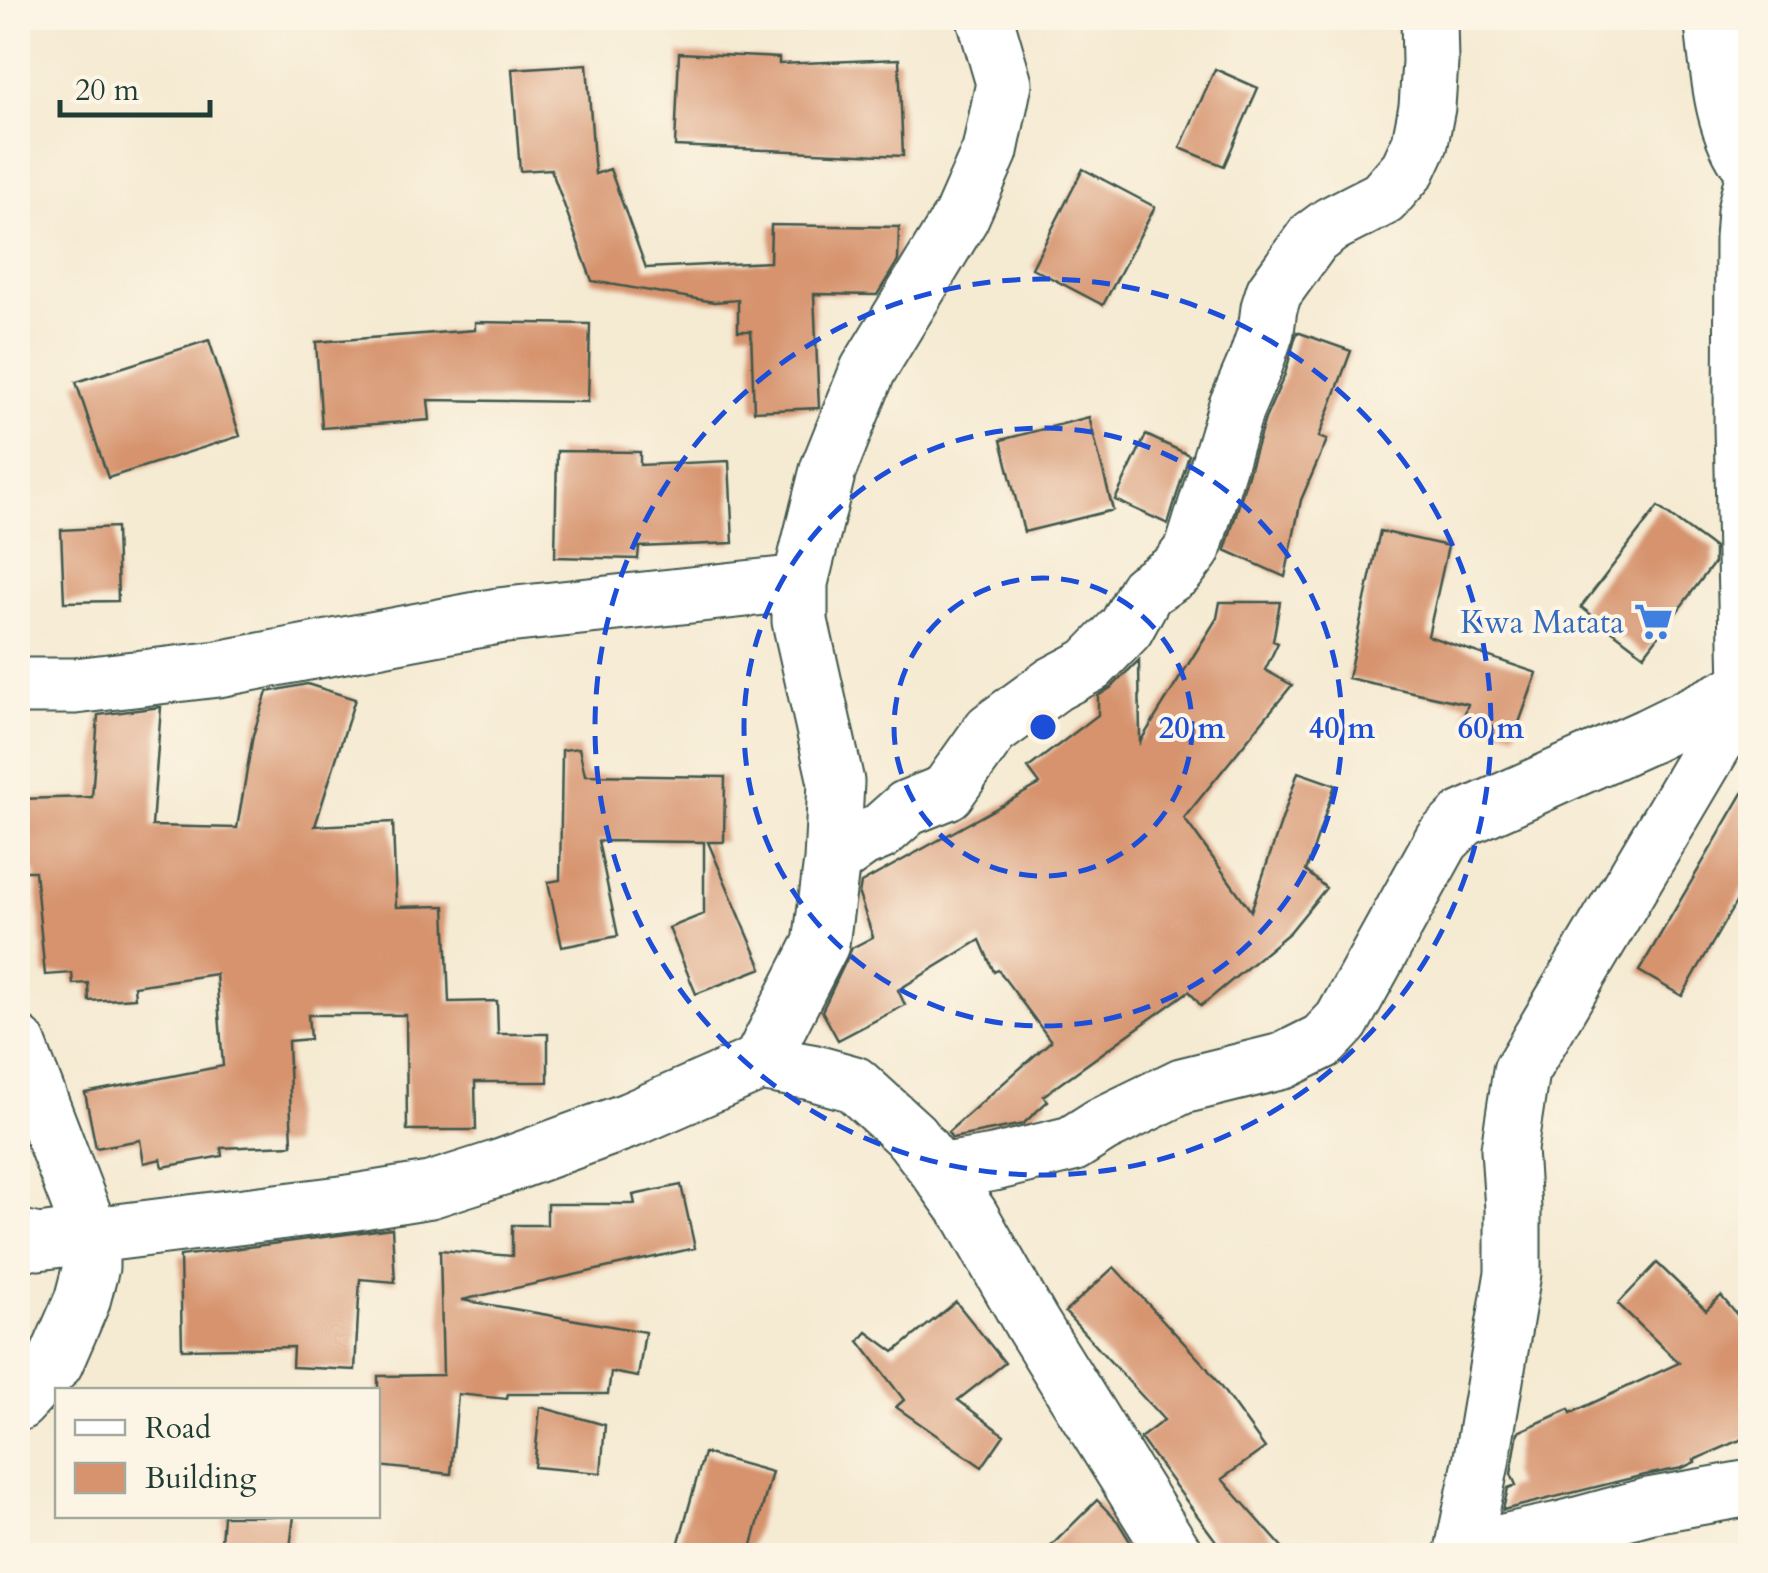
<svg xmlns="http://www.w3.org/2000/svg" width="1768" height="1573" font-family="Cardo,serif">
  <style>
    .building { fill: #d6936d }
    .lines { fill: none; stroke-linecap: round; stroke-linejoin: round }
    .street-casing { stroke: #3f574c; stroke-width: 59 }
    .street { stroke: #fff; stroke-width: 55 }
    .ring { fill: none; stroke: #1d4ed8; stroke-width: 5; stroke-dasharray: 18 12 }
    .labels { text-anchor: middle; stroke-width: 8; stroke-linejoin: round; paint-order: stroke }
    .shop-label { font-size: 32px; fill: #366cbe; stroke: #fcf5e5; text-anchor: end }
    .centre { fill: #1d4ed8; stroke: #fcf5e5; stroke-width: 5 }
    .ring-label { font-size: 30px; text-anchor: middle; font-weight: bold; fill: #1d4ed8; stroke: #fcf5e5; stroke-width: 8; stroke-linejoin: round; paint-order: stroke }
  </style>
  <rect width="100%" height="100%" fill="#fcf5e5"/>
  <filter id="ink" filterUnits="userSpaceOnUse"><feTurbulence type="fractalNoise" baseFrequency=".01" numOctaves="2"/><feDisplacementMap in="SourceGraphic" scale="20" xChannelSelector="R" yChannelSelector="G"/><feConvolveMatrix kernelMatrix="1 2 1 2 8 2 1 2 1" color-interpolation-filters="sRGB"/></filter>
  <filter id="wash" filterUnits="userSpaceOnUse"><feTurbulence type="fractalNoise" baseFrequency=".0048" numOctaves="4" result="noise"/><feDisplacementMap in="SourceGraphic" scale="40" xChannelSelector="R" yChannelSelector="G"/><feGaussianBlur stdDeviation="2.25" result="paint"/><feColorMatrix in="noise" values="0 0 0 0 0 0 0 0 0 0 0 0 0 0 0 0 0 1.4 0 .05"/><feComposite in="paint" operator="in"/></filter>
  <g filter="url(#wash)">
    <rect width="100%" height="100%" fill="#f5ead2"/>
    <g id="blocks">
      <path class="building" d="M679 53 779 58V64L899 59 903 156 675 146Z
        M587 64 595 174 610 169 646 268 770 262 771 225 899 227 898 261 877 295 814 294 819 408 754 411 751 331H738V300L714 302 592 281 551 169 520 171 512 69Z
        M1215 69 1258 88 1224 166 1180 148Z
        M1083 169 1155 207 1103 305 1032 268Z
        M475 322 590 324 588 402 428 400 430 420 322 428 316 342 475 330Z
        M1297 332 1351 351 1319 437 1327 440 1301 500 1285 577 1225 550 1265 419 1285 374Z
        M209 340 240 436 108 478 76 382Z
        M1089 417 1113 510 1024 532 1001 440Z
        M1146 435 1189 455 1168 524 1115 500Z
        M557 451 640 452V465L729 461 733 543 639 547 638 559 555 557Z
        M1658 507 1714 548V563L1644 655 1581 607Z
        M116 527 118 601 64 602 61 530Z
        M1380 531 1448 546 1428 636 1537 673 1515 734 1464 716 1468 704 1348 678Z
        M1220 602H1280L1273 641 1278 643 1265 670 1292 685 1184 818 1251 911 1298 772 1335 785 1306 871 1326 888 1290 932 1201 1006 1189 991 1043 1096 1048 1101 1023 1124 952 1138 948 1132 1051 1041 998 970 994 972 980 940 898 990 905 1005 838 1040 822 1011 852 948 873 937 859 895 861 883 1040 784 1028 768 1098 715V696L1112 687 1139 660 1140 742 1217 618Z
        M307 684 355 699 315 826 393 822 396 907 445 906 449 1002 497 1001 498 1034H548V1082H475L476 1130H407L406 1015H308L310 1039 288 1041 292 1145 221 1148 222 1156 163 1167 161 1159 144 1163 140 1140 96 1148 85 1093 223 1066 216 974 134 986 135 998 89 1001 88 983 73 984 72 973 45 975 35 871H18V799L92 797 98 715 161 707 152 826 237 828 253 735 267 692Z
        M579 748 585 775 725 777 724 842H708L762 968 696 994 669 928 704 914V842L598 841 618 936 562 947 548 882 560 880 562 750Z
        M1750 781V878L1682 996 1639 971Z
        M681 1185 695 1248 462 1300 645 1332 638 1377 611 1372 608 1394H508L507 1399 458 1394 451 1474 378 1466V1376L443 1375 440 1250 512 1256V1225H547V1204H635L633 1195Z
        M392 1228 395 1282 360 1279 355 1370 292 1367 293 1347 182 1349 180 1256Z
        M1657 1263 1706 1310 1721 1296 1750 1330V1436L1694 1460 1695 1462 1682 1468 1640 1476 1503 1510 1508 1488 1516 1485 1511 1474 1518 1432 1569 1409 1571 1413 1679 1363 1618 1304Z
        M1114 1267 1207 1368 1265 1448 1222 1479 1290 1556H1227L1140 1438 1164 1420 1065 1312Z
        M956 1302 1005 1363 958 1400 1004 1435 982 1467 896 1407 904 1400 859 1341 867 1332 894 1352Z
        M540 1407 605 1425 601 1473 534 1467Z
        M704 1453 772 1472 749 1556H675Z
        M1097 1500 1118 1522 1139 1556H1041Z
        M223 1516H294L289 1556H220Z"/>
    </g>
  </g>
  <g filter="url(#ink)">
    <use href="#blocks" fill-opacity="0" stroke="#3f574c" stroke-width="2.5"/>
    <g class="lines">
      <defs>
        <path id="street" d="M1712 18C1719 67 1719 124 1750 165
          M18 686H75L218 669 498 616 800 583
          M832 861 861 840 880 832 907 808 947 792 991 730 1054 684 1090 665 1126 628 1146 591 1177 570 1193 549 1236 408 1255 364 1266 331 1269 308 1274 292 1313 238 1332 224 1383 198 1408 169 1420 143 1427 107 1430 62 1429 18
          M18 1044 91 1234V1267L82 1301 55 1363 18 1403
          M760 1063 821 944 832 861 836 782 800 621V583L828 470 868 370 961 217 990 151 1004 83 985 18
          M939 1172 994 1163 1072 1144 1102 1125 1182 1086 1283 1061 1323 1041 1342 1021 1442 840 1463 819 1648 736 1748 687 1750 690
          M18 1237 38 1242 349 1203 430 1190 502 1167 630 1120 760 1063 811 1072 854 1084 912 1137 939 1172 970 1215 1032 1324 1176 1556
          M1463 1551 1563 1529 1648 1506 1750 1488
          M1462 1556 1481 1463 1513 1273V1209L1509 1149 1521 1071 1748 687 1742 425 1743 239 1745 211 1750 189"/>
      </defs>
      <use href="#street" class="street-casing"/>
      <use href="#street" class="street"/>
    </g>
  </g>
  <g class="ring">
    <circle cx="1043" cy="727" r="149"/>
    <circle cx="1043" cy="727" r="299"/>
    <circle cx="1043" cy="727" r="448"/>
  </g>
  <defs>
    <symbol id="supermarket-bare" viewBox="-9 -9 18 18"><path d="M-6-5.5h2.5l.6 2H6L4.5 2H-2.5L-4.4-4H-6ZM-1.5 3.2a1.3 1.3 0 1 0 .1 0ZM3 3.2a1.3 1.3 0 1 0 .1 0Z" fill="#3f7fe0" stroke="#fcf5e5" stroke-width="2.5" paint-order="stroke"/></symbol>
  </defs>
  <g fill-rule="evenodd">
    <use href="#supermarket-bare" x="1626" y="594" width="55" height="55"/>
  </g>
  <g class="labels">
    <g class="shop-label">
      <text x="1624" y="633">Kwa Matata</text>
    </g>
  </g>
  <circle cx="1043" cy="727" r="15" class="centre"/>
  <g class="ring-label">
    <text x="1192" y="738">20 m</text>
    <text x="1342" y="738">40 m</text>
    <text x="1491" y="738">60 m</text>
  </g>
  <rect width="1768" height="1573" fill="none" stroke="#fcf5e5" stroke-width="60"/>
  <rect x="55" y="1388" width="325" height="130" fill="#fcf5e5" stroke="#a4ab9e" stroke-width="2.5"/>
  <rect x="75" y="1420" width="50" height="15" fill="#ffffff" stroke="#a4ab9e" stroke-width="2.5"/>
  <text x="145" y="1438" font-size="30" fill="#1f3d34">Road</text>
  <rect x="75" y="1463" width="50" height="30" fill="#d6936d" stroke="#a4ab9e" stroke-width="2.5"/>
  <text x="145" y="1488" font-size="30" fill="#1f3d34">Building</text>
  <path d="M60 100v15h150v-15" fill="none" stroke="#1f3d34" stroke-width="5"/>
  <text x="75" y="100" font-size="30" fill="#1f3d34" stroke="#fcf5e5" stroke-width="8" paint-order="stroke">20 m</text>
</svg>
